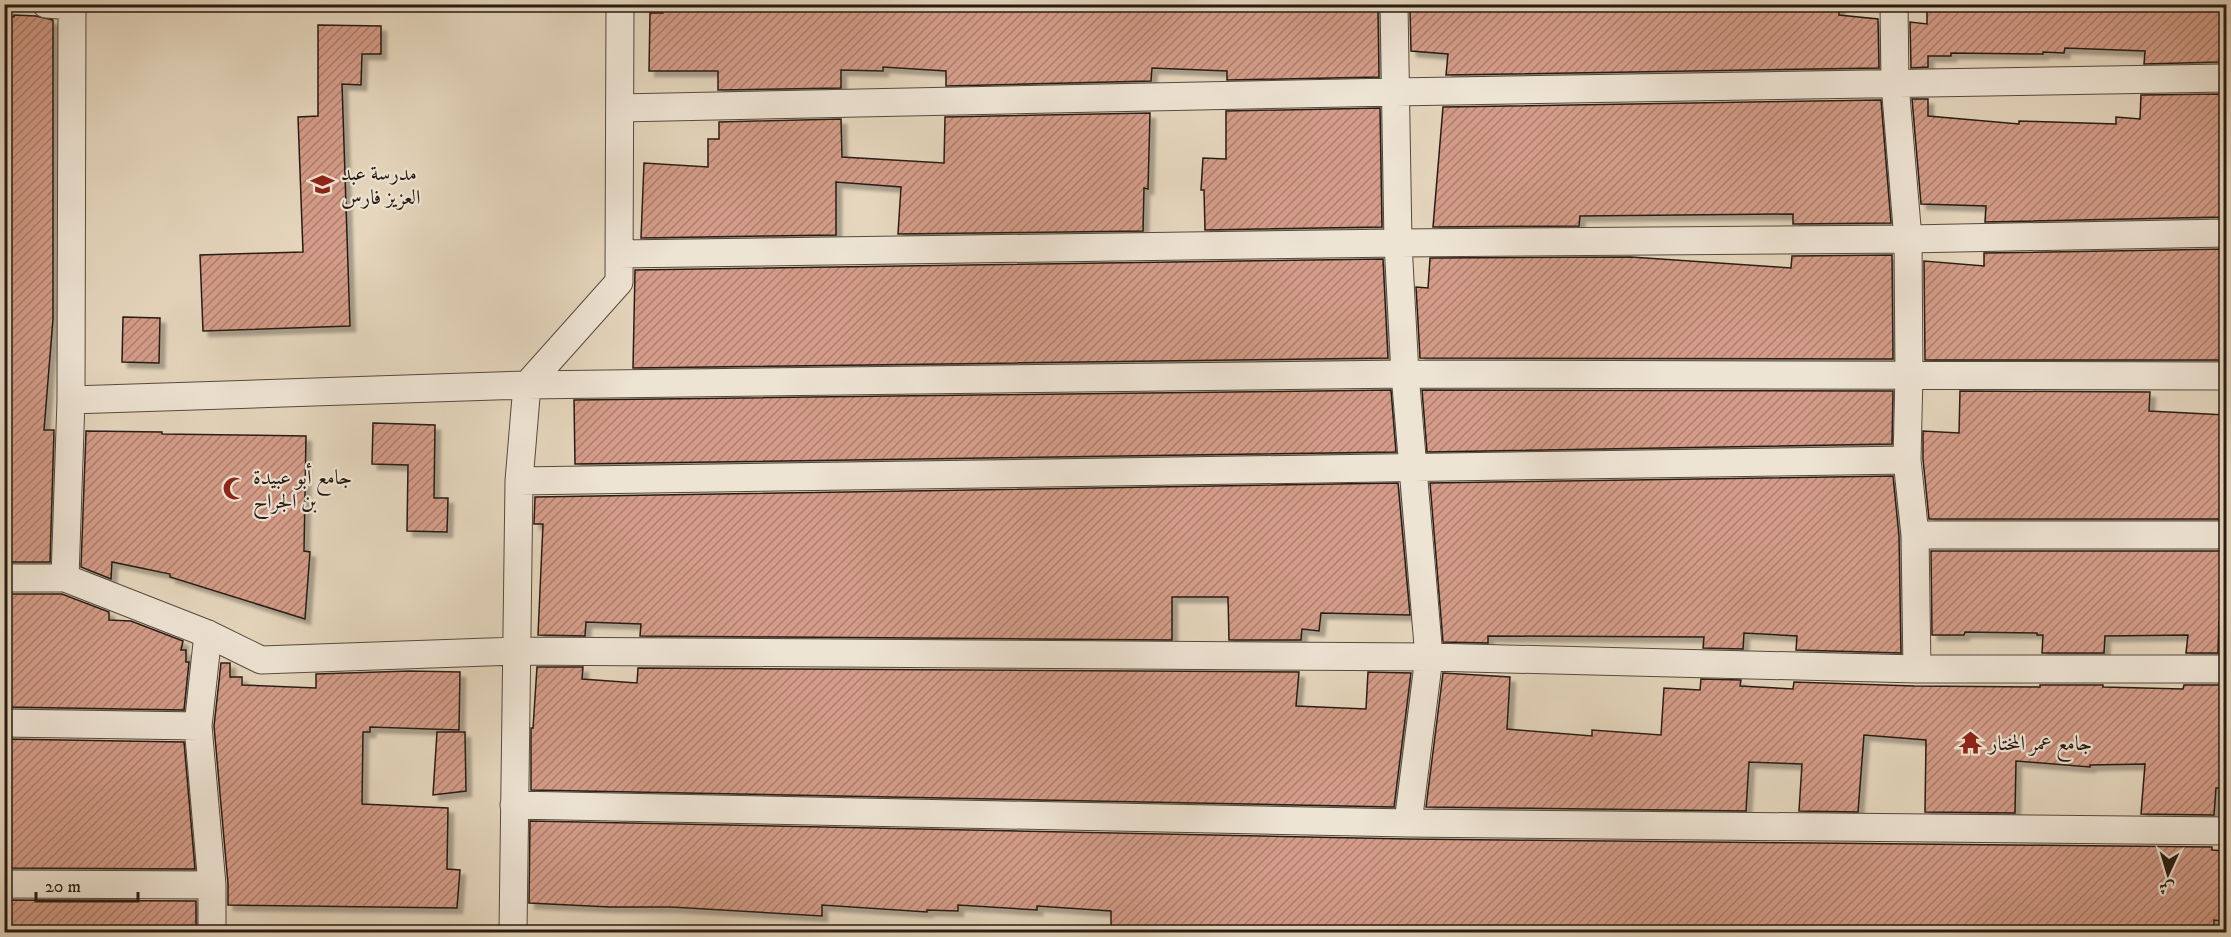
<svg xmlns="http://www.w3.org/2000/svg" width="2231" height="937" font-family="'IM FELL DW Pica',Amiri,serif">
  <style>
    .building { fill: url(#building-hatch); stroke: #271b13; stroke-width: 1.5; filter: url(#shadow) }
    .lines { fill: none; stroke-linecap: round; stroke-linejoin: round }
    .minor-casing { stroke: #564a3e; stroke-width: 29 }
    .minor { stroke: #eee4d4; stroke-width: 27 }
    .labels { text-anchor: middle; stroke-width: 4.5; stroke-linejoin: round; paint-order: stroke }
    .poi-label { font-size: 21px; fill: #271b13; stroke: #eee4d4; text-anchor: start }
  </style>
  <defs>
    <pattern id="building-hatch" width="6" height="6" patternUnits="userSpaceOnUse" patternTransform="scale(1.5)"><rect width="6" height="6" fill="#d49c88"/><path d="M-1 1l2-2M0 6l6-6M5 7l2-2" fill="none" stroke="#ac7e6e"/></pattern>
    <filter id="shadow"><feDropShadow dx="5.5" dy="5.5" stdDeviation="1.5" flood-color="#0004"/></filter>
  </defs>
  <rect width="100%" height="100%" fill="#e5d6bd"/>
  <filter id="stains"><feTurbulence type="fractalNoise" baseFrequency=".00333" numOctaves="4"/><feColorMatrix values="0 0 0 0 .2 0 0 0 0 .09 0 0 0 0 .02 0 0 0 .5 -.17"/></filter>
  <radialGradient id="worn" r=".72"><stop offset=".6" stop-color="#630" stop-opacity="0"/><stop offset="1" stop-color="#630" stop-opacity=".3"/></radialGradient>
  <path class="building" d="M663 4H969L1027 9V6L1080 7V4H1293L1378 8 1379 77 1227 80V71L1152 68 1151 81 946 86V71L883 67V71L841 70V88L718 90V71H649L650 13H663Z
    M1433 4H1552L1595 8V4H1839V15L1878 19 1879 68 1446 75 1448 54 1411 51 1410 9H1433Z
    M1927 4H2226V14L2219 62 2144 64 2145 51 2065 48 2064 53 2043 52V54L1951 53V56H1928V67L1911 68 1910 22 1927 24Z
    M14 15 36 16 53 20V319L44 430H54L50 562H4V16L14 17Z
    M318 25 381 26V54H362L361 85 342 84 350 326 203 331 200 255 303 252 298 117 318 116Z
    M2222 94 2220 178H2224L2223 217 1985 222 1986 206 1921 204 1912 99H1928V116L2019 124V121L2116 124V117L2140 119 2141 95Z
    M1881 100 1891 223 1793 224V214L1580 216 1579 226 1433 227 1443 107Z
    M1380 108 1382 227 1205 230 1204 190H1201L1203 158 1226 159V111Z
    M1150 113 1148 189 1144 188 1143 231 898 234 901 187 836 182V235L641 238 644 163 708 167V139H719V122L841 119 842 157 944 163 945 117Z
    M2226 249V360H1925L1924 261 1984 266V253Z
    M1892 255 1893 359 1420 358 1416 287 1428 288 1430 258 1631 257 1791 268 1792 256Z
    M1383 259 1388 358 633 368 635 270Z
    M123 317 160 318 159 363 122 362Z
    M1391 390 1396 452 575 464 574 400Z
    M1422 390 1893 391 1892 444 1427 452Z
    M1960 391 2150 392 2149 411 2226 415V519H1929L1923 459V431L1959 433Z
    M373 423 435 425 434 498H448L447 532 407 531 408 465 372 464Z
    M86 431 162 432V434L306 436 304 551 310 552 305 619 170 577V574L112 562 111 579 81 567Z
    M1893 476 1899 536 1901 653 1796 650 1797 636 1744 633 1743 649 1703 648 1704 637 1488 636V643L1443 642 1430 483Z
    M1398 483 1410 615 1321 613 1319 631 1302 629 1301 640H1229L1228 597H1172V640L640 636 641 624 586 622 585 636 538 635 543 524H534L535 497Z
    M1931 551H2226V622L2219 621 2218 653H2186L2188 635 2105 636 2104 653H2042L2043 635H2037V633L1965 632 1964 635H1932Z
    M4 594H62L109 612V620L131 621 183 641 181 650H186V662H189L184 710 4 707Z
    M221 663H230V677H242V685L316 688V674L410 671 460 672 459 730 370 727V732H363L362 804 448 808 447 869 460 870 457 908 228 905V884L214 726Z
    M537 667H583L582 679 637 683 638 668 1299 672 1296 706 1366 709 1368 672 1411 673 1394 807 531 790V728H533Z
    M1443 673 1510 677 1507 729 1592 736V730L1661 735 1664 688 1700 690 1701 679 1741 680 1740 686 1793 689 1794 682 1914 686 2040 687V685H2103V687L2183 689 2184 685H2226V752L2224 788H2216L2214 815 2141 814 2145 764 2090 765V767L2016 761 2015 813 1925 812 1926 740 1864 735 1858 812 1799 811 1802 764 1749 762 1746 811 1426 807Z
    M437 732H465L466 791 433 795Z
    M4 739 184 742 195 869 4 868Z
    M530 821 1408 839 2212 847V850L2226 851V867L2223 921 2214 920V933H1111V911L1037 906V910L958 905V911L927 910V912L822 905V916L671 907H610L529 903Z
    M4 900 196 901V933H4Z"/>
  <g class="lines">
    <defs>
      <path id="minor" d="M46 4 72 6
        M1394 4 1398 243 1405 374 1429 657 1408 823
        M1894 4 1895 84 1908 239 1909 374 1907 460 1915 535 1917 669
        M620 108 1395 92 2226 78
        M619 254 1398 243 1908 239 2226 233
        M71 400 527 385 1405 374 2226 376
        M519 481 1907 460
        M1915 535H2226
        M4 578H65L208 634 261 660 517 651 1429 657 1917 669H2226
        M65 578 71 400 72 4
        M208 634 198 726 212 885V932
        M4 723 198 726
        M514 805 1408 823 2226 831
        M4 884 212 885
        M513 932 519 481 527 385 619 282 620 4"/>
    </defs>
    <use href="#minor" class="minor-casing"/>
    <use href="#minor" class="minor"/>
  </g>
  <defs>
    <symbol id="school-bare" viewBox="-9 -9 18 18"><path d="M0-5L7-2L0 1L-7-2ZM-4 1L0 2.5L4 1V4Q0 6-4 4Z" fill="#8f2418" stroke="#eee4d4" stroke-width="2.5" paint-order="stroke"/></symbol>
    <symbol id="mosque-bare" viewBox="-9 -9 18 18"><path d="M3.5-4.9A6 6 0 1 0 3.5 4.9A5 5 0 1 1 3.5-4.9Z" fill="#8f2418" stroke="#eee4d4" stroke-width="2.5" paint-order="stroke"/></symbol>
    <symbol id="temple-bare" viewBox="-9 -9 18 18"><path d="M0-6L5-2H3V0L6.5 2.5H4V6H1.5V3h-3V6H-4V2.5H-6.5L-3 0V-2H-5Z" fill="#8f2418" stroke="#eee4d4" stroke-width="2.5" paint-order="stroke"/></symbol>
  </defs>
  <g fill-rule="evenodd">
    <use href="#school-bare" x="306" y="168" width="33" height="33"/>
    <use href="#mosque-bare" x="218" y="472" width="33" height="33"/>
    <use href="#temple-bare" x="1954" y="726" width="33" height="33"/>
  </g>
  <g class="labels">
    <g class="poi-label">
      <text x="341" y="180">مدرسة عبد<tspan x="341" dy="24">العزيز فارس</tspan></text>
      <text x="253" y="484">جامع أبو عبيدة<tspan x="253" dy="24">بن الجراح</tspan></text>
      <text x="1989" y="750">جامع عمر المختار</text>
    </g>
  </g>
  <rect width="2231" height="937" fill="none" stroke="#e5d6bd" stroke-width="24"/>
  <rect x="6" y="6" width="2219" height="925" fill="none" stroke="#271b13" stroke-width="3"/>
  <rect x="12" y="12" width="2207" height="913" fill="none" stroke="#271b13" stroke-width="1.5"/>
  <g transform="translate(2168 874) rotate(184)" stroke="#eee4d4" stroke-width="4.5" paint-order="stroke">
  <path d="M0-4.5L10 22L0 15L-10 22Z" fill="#271b13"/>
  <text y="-9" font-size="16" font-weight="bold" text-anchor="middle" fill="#271b13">ش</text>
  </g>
  <path d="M36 892v9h102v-9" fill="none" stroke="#271b13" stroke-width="3"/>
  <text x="45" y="892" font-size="18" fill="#271b13" stroke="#eee4d4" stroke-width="4.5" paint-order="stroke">20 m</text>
  <rect width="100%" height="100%" filter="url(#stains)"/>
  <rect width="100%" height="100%" fill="url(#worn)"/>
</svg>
